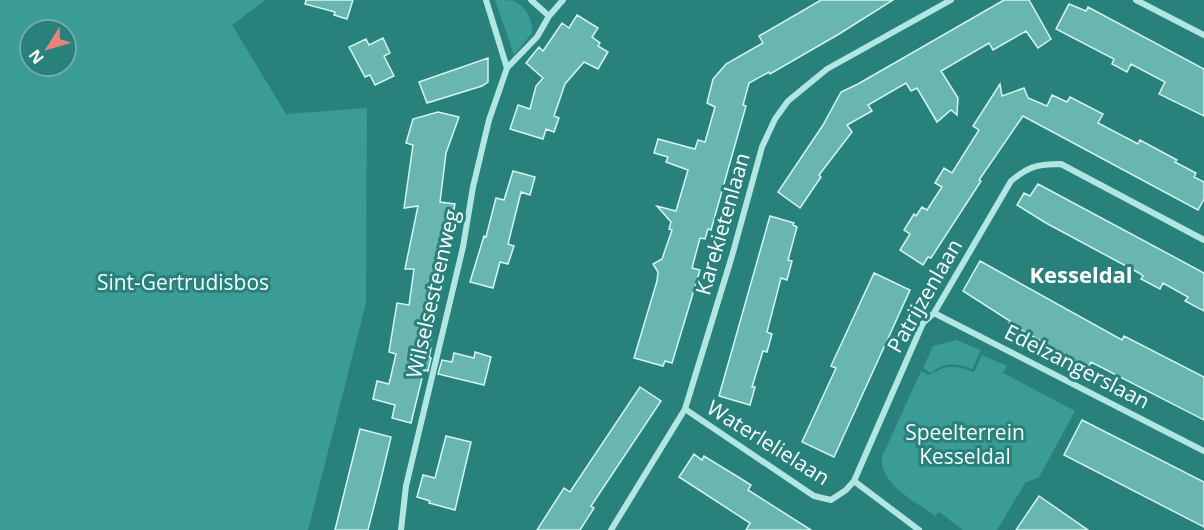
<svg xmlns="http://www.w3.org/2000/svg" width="1204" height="530" font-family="'Open Sans',sans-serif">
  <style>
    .green { fill: #3a9c95; fill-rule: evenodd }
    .building { fill: #69b5af; stroke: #d4f5f2; stroke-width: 1.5 }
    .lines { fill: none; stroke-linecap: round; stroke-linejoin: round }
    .street { stroke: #b1e6e2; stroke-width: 6 }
    .labels { text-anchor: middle; stroke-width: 6; stroke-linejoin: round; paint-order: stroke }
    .street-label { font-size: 21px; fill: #fff; stroke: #29817c }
    .park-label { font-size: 21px; fill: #f6fdfc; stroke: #29817c }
    .neighbourhood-label { font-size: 22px; font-weight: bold; fill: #fff; stroke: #29817c }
  </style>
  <rect width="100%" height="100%" fill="#29817c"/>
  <path class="green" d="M0 0H266L232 25 286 114 367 108 366 303 308 530H0ZM30 30H66V66H30Z
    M495 0C500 0 509 0 514 1 526 6 533 21 532 33L514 55Z
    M956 340 981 350 972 369C956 363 945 361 931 373L923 368 933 346Z
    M982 355 1007 366 1003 373 1075 411 1039 477 1025 483 997 530H963L939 512 935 516C916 502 879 484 882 457L921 371 930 375C946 364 956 366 974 372Z"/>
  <path class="building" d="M306 0H353L347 19 334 15 335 12 305 4Z
    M821 0H893L839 34 770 74 769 72 749 83 743 105 746 106 711 230 708 229 705 239 700 238 692 268 700 270 672 363 665 361 663 366 634 358 657 281 658 272 653 264 662 259 672 230 669 229 671 222 657 206 676 211 688 170 666 162 668 157 654 153 658 139 695 149 698 140 705 142 715 107 707 103 713 79 726 64 763 43 759 36Z
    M1004 0H1029L1051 39 1038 48 1026 31 993 50 989 43 941 71 958 98 957 115 951 110 937 122 917 88 911 91 906 83 868 105 872 111 847 125 852 132 819 175 821 177 800 208 778 192 823 125 841 92 858 84Z
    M1069 4 1086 11 1088 7 1204 69V116L1159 94 1165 82 1131 64 1127 72 1112 64 1114 59 1056 29Z
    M577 15 598 28 592 37 600 43 598 46 608 52 598 69 584 62 565 84 554 116 559 118 554 132 546 129 543 139 510 129 518 105 530 109 536 86 543 78 526 63 539 47 543 51 562 23 569 28Z
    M383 38 390 53 384 56 394 76 375 85 370 75 365 77 349 47 366 39 369 45Z
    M488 58V82L482 86 427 103 419 82Z
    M1000 84 1002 96 1024 88 1028 98 1047 106 1052 95 1067 102 1070 97 1103 114 1098 123 1138 144 1140 140 1177 160 1175 162 1196 173 1194 177 1204 182V199L1198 210 1023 116 979 180 981 181 931 258 928 257 923 265 900 250 910 234 904 230 914 214 916 216 922 207 927 210 942 187 935 183 944 168 952 173 979 130 973 126Z
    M438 112 459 117 446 153 440 202 455 204 444 268 446 269 442 287 429 347 431 348 429 357 431 358 428 371 424 370 411 423 392 418 395 405 373 399 377 381 389 384 396 354 389 352 397 303 409 305 414 269H405L418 206 404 208 413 145 406 143 413 119Z
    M513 171 535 177 530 195 521 192 508 244 514 246 508 264 500 262 493 288 470 282 484 236 486 237 496 198 504 200Z
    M1038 184 1204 273V311L1185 301 1188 297 1163 283 1160 289 1141 279 1143 276 1139 273 1046 223 1017 205 1024 193 1030 196Z
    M770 216 794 223 793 225 797 227 788 260 792 261 787 280 781 278 767 332 772 334 767 352 763 351 752 387H755L750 405 719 396Z
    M980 261 1122 340 1124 336 1204 377V420L1091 362 1088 368 1009 323 1010 321 963 291Z
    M874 273 910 290 834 457 802 442 836 368 831 366Z
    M475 352 491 357 484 385 438 374 442 360 452 362 454 353 474 358Z
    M640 387 661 401 591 506 594 508 580 530H537L564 488 570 492Z
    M1082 420 1204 482V527L1064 455Z
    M360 429 391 437 381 479 368 530H335Z
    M446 436 471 442 455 510 429 503 430 501 417 497 423 475 435 478Z
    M694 454 702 460 704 456 743 480 751 485 748 490 811 530H746L750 523 679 477Z
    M1039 496 1088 530H1016Z"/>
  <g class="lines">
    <path class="street" d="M486 0 507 68
      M531 0 549 16
      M1136 0 1204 35
      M934 313 1204 451
      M685 409 814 496 831 500 846 490 854 481 919 530
      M854 481 923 323 934 313 1011 181C1029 166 1038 164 1061 164L1204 240
      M401 530 406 486 463 247 473 187 489 120 507 68 537 37 549 16 563 0
      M611 530 685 409 732 256 762 147 775 119 788 101 827 69 951 0"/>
  </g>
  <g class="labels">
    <g class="street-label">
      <text transform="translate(723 224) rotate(-74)" y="7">Karekietenlaan</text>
      <text transform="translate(433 294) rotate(-77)" y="7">Wilselsesteenweg</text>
      <text transform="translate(925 296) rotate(-60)" y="7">Patrijzenlaan</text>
      <text transform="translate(1077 367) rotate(27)" y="7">Edelzangerslaan</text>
      <text transform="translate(768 443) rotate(32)" y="7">Waterlelielaan</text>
    </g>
    <g class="park-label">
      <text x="183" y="290">Sint-Gertrudisbos</text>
      <text x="965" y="440">Speelterrein<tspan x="965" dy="24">Kesseldal</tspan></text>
    </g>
    <g class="neighbourhood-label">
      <text x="1081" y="283">Kesseldal</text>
    </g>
  </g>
  <g transform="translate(48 48) rotate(233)"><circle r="28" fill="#29817c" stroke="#7fb3b0" stroke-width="1.5"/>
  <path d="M0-4.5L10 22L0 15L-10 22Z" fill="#ec8378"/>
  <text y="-9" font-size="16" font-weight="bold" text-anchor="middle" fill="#ffffff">N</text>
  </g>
</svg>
